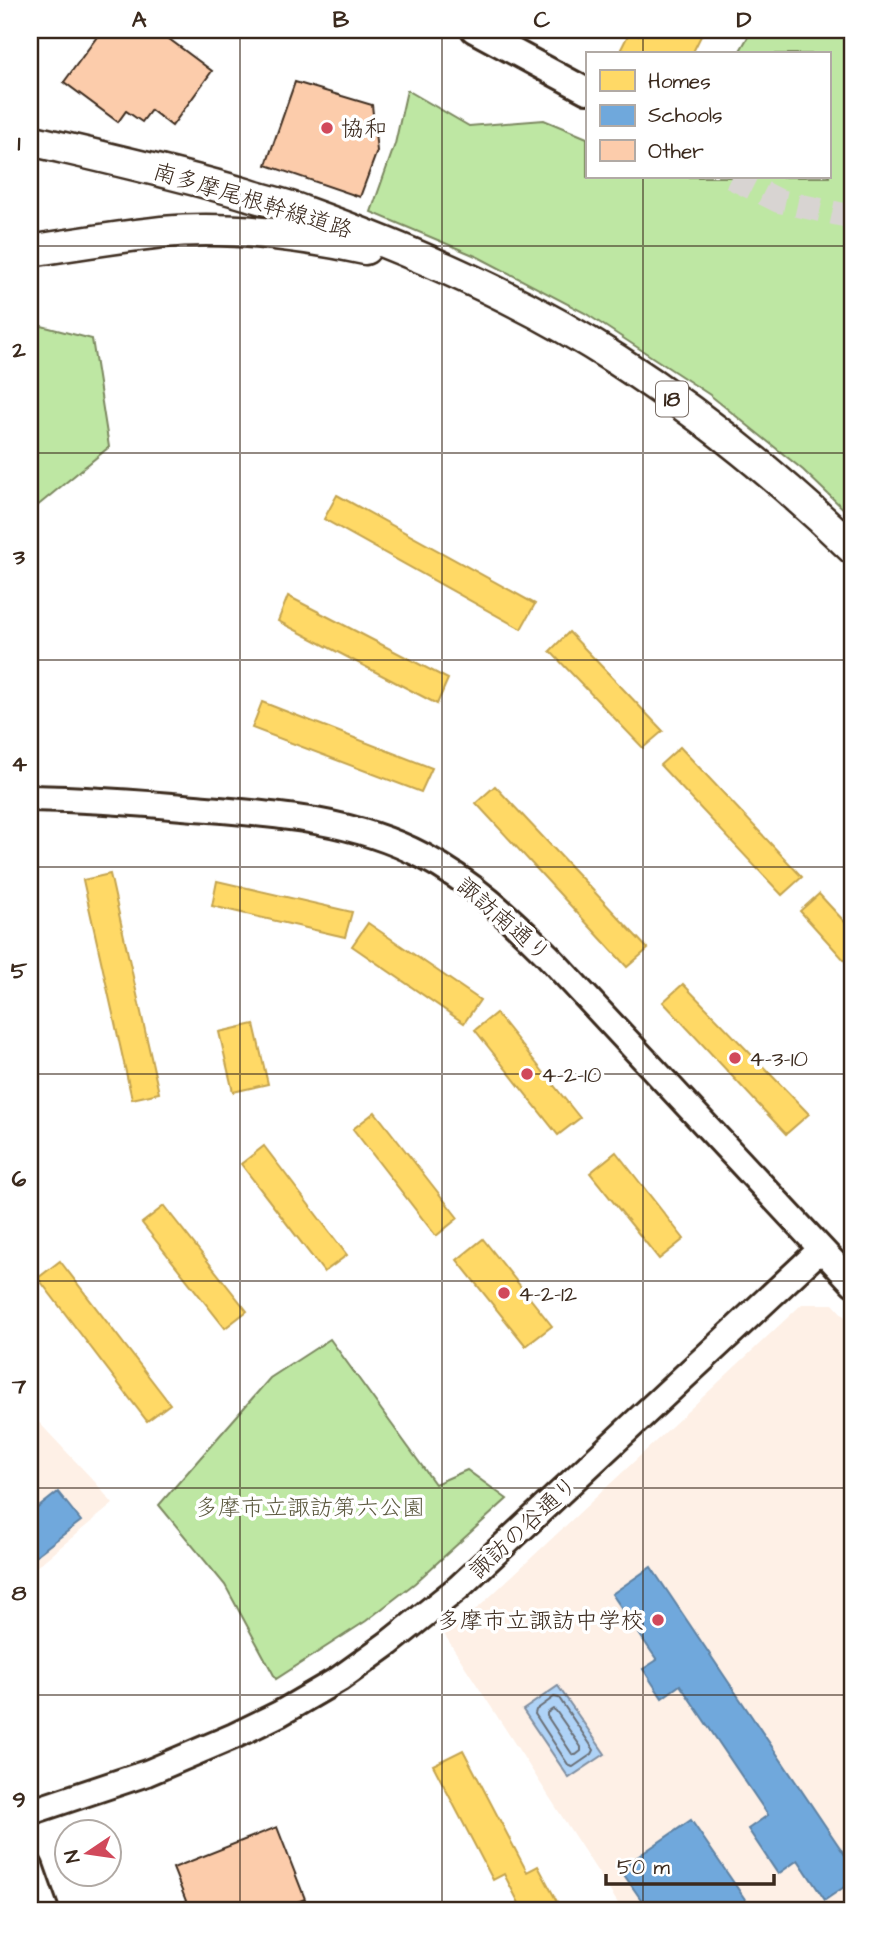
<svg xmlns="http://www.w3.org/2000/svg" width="883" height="1941" font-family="'Architects Daughter','Klee One',sans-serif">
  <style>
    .built { fill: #fef0e6 }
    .green { fill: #bee7a3; stroke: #7c8860; stroke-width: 2 }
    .water { fill: #afd3f7; stroke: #818fa0; stroke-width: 2 }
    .homes { fill: #ffd966; stroke: #c4a450; stroke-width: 2 }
    .schools { fill: #6fa8dc; stroke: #5f82a3; stroke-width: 2 }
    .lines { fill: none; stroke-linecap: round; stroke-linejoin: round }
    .shore { stroke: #696e75; stroke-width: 2 }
    .building { fill: #fcccab; stroke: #3b2a1e; stroke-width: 2 }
    .minor-tunnel { stroke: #d8d4d2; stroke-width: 24; stroke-dasharray: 24 12; stroke-linecap: butt }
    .minor-casing { stroke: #3b2a1e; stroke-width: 30 }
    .major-casing { stroke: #3b2a1e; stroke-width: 35 }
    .minor { stroke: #fff; stroke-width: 24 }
    .major { stroke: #fff; stroke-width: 30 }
    .grid { fill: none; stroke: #3b2a1e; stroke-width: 2; stroke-opacity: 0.55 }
    .poi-dot { fill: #d1495b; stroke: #fff; stroke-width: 2.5 }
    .labels { text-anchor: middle; stroke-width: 7; stroke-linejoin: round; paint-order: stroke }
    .shield { fill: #fff; stroke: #766a62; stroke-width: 2 }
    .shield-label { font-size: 21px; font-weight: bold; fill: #3b2a1e }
    .poi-label { font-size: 23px; fill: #3b2a1e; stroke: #fff; text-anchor: start }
    .street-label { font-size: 23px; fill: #3b2a1e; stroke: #fff }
    .park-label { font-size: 23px; fill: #5c593f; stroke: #fff }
    .neatline { fill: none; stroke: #3b2a1e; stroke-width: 2.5 }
    .grid-label { font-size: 23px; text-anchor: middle; font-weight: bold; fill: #3b2a1e }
  </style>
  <rect width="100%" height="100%" fill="#fff"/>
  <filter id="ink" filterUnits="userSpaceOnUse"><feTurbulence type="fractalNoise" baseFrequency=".0143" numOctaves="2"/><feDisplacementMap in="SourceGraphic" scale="14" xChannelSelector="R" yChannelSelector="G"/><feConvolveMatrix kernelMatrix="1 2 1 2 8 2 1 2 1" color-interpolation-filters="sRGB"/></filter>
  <g filter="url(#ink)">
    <path class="built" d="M802 1304H833L853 1326V1911H623L444 1634 480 1606Z
      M30 1413 95 1482 113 1504 30 1572Z"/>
    <path class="green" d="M752 30H853V518L803 470 710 395 585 313 478 257 371 212 395 144 407 90 469 126 544 120 587 138V177H829V54H738Z
      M30 323 92 339 109 447 30 512Z
      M330 1339 435 1484 467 1470 507 1499 415 1583 366 1621 276 1679 225 1585 159 1505 270 1378Z"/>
    <path class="water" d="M558 1686 605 1754 569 1778 523 1710Z"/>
    <path class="homes" d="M641 30H704L692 54H632L621 49 630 31 638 35Z
      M337 495 535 604 521 629 324 519Z
      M288 596 448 679 437 704 278 621Z
      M569 632 663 731 643 748 550 651Z
      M262 702 432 768 421 792 252 728Z
      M680 747 802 877 782 895 660 765Z
      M495 786 648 949 627 967 476 803Z
      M110 874 159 1093 132 1099 83 880Z
      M217 881 352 912 345 937 212 906Z
      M819 894 853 931V970L800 911Z
      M368 923 480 1000 464 1023 352 946Z
      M683 984 809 1114 786 1134 663 1002Z
      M496 1013 580 1118 558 1135 475 1030Z
      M254 1024 268 1084 233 1092 219 1032Z
      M30 1062 37 1096 30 1098Z
      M375 1112 458 1218 436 1236 353 1129Z
      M264 1146 347 1255 324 1272 241 1164Z
      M616 1152 684 1239 659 1259 590 1173Z
      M164 1206 247 1311 225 1328 142 1223Z
      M483 1239 552 1326 526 1346 457 1260Z
      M60 1261 170 1404 147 1421 38 1278Z
      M463 1750 527 1872 538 1866 562 1911H523L504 1874 493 1880 433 1765Z"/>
    <path class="schools" d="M58 1492 81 1521 30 1560V1514Z
      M651 1567 853 1867V1881L825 1900 798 1860 778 1874 748 1829 768 1815 680 1685 662 1698 643 1669 657 1660 612 1594Z
      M691 1820 753 1911H649L620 1869Z"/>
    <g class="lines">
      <path class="shore" d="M554 1697 559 1698 594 1750 592 1754 573 1767 569 1766 535 1714 536 1710Z
        M553 1709 556 1711 581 1747V1751L576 1755 572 1754 547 1716V1713Z"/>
    </g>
    <path class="building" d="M102 30H157L212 71 172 126 151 110 142 122 126 111 118 122 64 82Z
      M295 82 372 105 377 151 360 197 266 165Z
      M277 1827 305 1899 274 1911H190L173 1868Z"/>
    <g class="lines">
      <path class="minor-tunnel" d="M731 177 779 201 853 217"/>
      <defs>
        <path id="minor" d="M474 30 587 91
          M30 798C85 799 140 803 195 808 273 814 353 819 423 856 472 882 509 917 548 956L853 1283
          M30 1812 147 1773 234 1736 279 1714 339 1679 389 1643 458 1588 821 1249
          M30 1866 46 1911"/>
        <path id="major" d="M30 140C102 157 175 173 246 194 264 200 284 204 302 211 411 250 520 297 617 360 702 415 781 479 853 549
          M30 251C74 244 118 237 162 232 229 226 300 235 365 249"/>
      </defs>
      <use href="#minor" class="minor-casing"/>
      <use href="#major" class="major-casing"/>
      <use href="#minor" class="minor"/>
      <use href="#major" class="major"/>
    </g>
  </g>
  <path class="grid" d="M240 30V1911M442 30V1911M643 30V54M643 177V1911M30 246H853M30 453H853M30 660H853M30 867H853M30 1074H853M30 1281H853M30 1488H853M30 1695H853"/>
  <g class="poi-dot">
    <circle cx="327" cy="128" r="7"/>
    <circle cx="735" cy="1058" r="7"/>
    <circle cx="527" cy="1074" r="7"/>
    <circle cx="504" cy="1293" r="7"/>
    <circle cx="658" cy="1620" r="7"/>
  </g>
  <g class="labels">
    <rect class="shield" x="656" y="381.5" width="32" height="35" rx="5"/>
    <g class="shield-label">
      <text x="672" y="406">18</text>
    </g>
    <g class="poi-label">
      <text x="341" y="136">協和</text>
      <text x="749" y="1066">4-3-10</text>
      <text x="541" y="1082">4-2-10</text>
      <text x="518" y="1301">4-2-12</text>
      <text x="644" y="1628" text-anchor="end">多摩市立諏訪中学校</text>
    </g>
    <g class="street-label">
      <text transform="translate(253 200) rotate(17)" y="8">南多摩尾根幹線道路</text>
      <text transform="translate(504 919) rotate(41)" y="8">諏訪南通り</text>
      <text transform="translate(523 1527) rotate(-43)" y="8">諏訪の谷通り</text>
    </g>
    <g class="park-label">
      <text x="310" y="1515">多摩市立諏訪第六公園</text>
    </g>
  </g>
  <rect width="883" height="1941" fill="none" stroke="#fff" stroke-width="77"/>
  <rect x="586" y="52" width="245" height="126" fill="#ffffff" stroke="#b1aaa5" stroke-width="2"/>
  <rect x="600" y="70" width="35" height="21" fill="#ffd966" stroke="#b1aaa5" stroke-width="2"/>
  <text x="648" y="88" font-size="21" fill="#3b2a1e">Homes</text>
  <rect x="600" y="105" width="35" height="21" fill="#6fa8dc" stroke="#b1aaa5" stroke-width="2"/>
  <text x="648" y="122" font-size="21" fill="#3b2a1e">Schools</text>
  <rect x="600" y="140" width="35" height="21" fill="#fcccab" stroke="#b1aaa5" stroke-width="2"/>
  <text x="648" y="158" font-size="21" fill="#3b2a1e">Other</text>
  <g transform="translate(88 1853) rotate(257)"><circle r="33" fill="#ffffff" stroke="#b1aaa5" stroke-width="2"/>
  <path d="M0-5L12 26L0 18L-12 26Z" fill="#d1495b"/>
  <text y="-10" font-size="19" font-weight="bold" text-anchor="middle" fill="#3b2a1e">N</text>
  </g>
  <path d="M606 1874v10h168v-10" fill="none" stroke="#3b2a1e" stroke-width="3.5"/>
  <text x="617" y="1874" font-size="21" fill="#3b2a1e" stroke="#ffffff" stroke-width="5" paint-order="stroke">50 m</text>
  <rect x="38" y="38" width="806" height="1864" class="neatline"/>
  <g class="grid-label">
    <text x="139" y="27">A</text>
    <text x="341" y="27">B</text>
    <text x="542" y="27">C</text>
    <text x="744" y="27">D</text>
    <text x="19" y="150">1</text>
    <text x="19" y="357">2</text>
    <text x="19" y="564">3</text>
    <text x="19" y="771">4</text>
    <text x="19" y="978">5</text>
    <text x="19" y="1186">6</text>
    <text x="19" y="1393">7</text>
    <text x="19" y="1600">8</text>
    <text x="19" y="1807">9</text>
  </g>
</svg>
